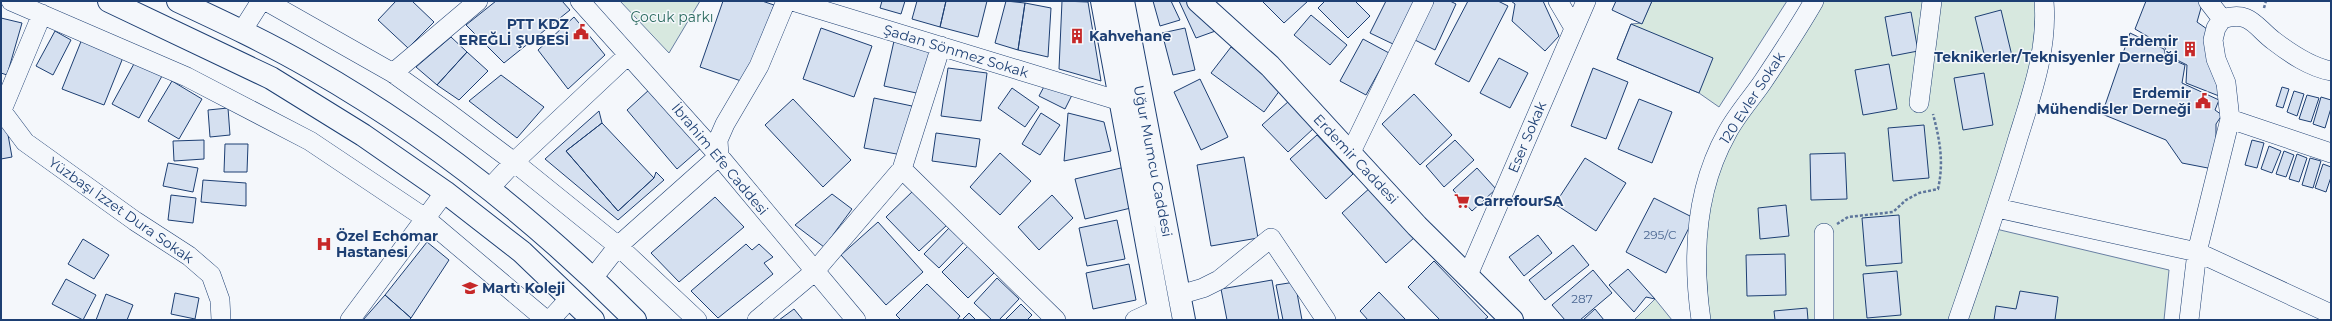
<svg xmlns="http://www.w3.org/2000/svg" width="2332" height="321" font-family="Montserrat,sans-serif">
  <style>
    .green { fill: #d7e8df; stroke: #687fa3 }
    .building { fill: #d5e0f0; stroke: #1d3f73 }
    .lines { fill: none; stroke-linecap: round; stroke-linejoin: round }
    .minor-casing { stroke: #1d3f73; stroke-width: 20 }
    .major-casing { stroke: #1d3f73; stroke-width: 24 }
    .path { stroke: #5e769c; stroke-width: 2.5; stroke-dasharray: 3 2; stroke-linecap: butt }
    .minor { stroke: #f4f7fb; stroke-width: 19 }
    .major { stroke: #f4f7fb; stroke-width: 22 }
    .labels { text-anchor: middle; stroke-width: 3; stroke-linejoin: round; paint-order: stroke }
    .number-label { font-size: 12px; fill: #4b6792 }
    .park-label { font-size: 14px; fill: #2c6c60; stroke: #f4f7fb }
    .poi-label { font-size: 14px; font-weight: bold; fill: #1d3f73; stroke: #f4f7fb; text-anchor: start }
    .street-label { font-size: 14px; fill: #1d3f73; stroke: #f4f7fb }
  </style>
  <rect width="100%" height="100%" fill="#f4f7fb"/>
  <path class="green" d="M620 1H700L669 53Z
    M1652 1H1787L1719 107 1699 93 1617 59 1631 24 1642 23Z
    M1819 1H2039L2037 42 1993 195 1949 320H1709L1702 205 1732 137Z
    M1996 229 2169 270 2164 320H1964L1991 254Z
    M1655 299 1672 320H1634Z"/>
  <path class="building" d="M396 1H412L434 22 408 48 378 20Z
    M496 1H562L570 10 504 63 466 25Z
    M723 1H762L774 5 747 83 700 67Z
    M882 1H905L901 14 880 8Z
    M917 1H946L940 27 912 19Z
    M946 1H987L978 37 940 27Z
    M1006 1 1025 3 1018 50 995 43Z
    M1062 1 1088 2 1101 81 1059 69Z
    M1153 1H1171L1180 20 1160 26Z
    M1179 1H1186L1221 29 1196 38Z
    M1262 1H1308L1284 23Z
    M1325 1H1355L1370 16 1348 38 1318 8Z
    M1386 1H1415L1393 44 1370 33Z
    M1434 1H1450L1456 4 1435 50 1415 40Z
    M1468 1H1498L1508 6 1469 82 1435 64Z
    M1511 1H1543L1559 36 1545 51 1512 21 1515 4Z
    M1616 1H1652L1642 24 1612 10Z
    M2146 1H2203L2197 22 2207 29 2219 96 2186 83 2187 65 2169 56 2164 46 2135 29Z
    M1025 3 1051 8 1048 57 1018 50Z
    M2001 10 2012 56 1986 62 1975 17Z
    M1911 12 1918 51 1892 56 1885 17Z
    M1311 15 1347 45 1330 65 1294 35Z
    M574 17 605 55 568 89 538 50Z
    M1 18 22 23 7 75 1 73Z
    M1631 24 1713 58 1699 93 1617 59Z
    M821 28 872 46 854 97 803 79Z
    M1185 28 1195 70 1173 75 1162 33Z
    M55 31 71 40 53 75 36 66Z
    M2130 33 2164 49 2166 57 2185 65 2182 83 2219 100 2215 110 2222 115 2216 124V155L2213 169 2182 163 2166 140 2102 114Z
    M451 37 467 52 437 85 416 67Z
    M82 39 124 55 104 105 62 89Z
    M1363 39 1389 53 1366 95 1340 81Z
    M894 41 931 49 921 94 884 86Z
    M1231 47 1283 86 1264 112 1211 73Z
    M467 52 488 71 459 100 437 85Z
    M1499 58 1528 73 1510 108 1480 93Z
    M135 62 162 76 139 118 112 104Z
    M1889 64 1897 109 1863 115 1855 70Z
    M948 68 987 73 981 121 941 116Z
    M1593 68 1628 82 1606 139 1571 126Z
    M1984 73 1993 125 1963 130 1954 78Z
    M501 75 544 107 517 138 469 101Z
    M1200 79 1228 137 1201 150 1174 92Z
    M172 81 202 99 179 139 148 121Z
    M1047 81 1073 93 1065 109 1039 96Z
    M2282 87 2289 89 2283 108 2276 106Z
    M1012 88 1039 107 1025 127 998 108Z
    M650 89 701 148 677 169 627 110Z
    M2294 91 2304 94 2297 116 2287 112Z
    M1414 94 1452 135 1420 165 1382 124Z
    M2307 95 2319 98 2311 122 2299 119Z
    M2321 97 2331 100V108L2325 128 2313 124Z
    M874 98 912 106 902 155 864 148Z
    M793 99 851 160 823 187 765 125Z
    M1639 99 1672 112 1652 163 1618 149Z
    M1289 101 1314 128 1288 152 1262 125Z
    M228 108 230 135 210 137 208 110Z
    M599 111 602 123 566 151 618 211 654 178 656 172 664 180 618 220 545 159Z
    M1041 113 1060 125 1040 155 1022 144Z
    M1068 113 1104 122 1111 151 1064 161Z
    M1 118H5L12 157 1 159Z
    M602 123 654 178 618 211 566 151Z
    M1924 125 1929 178 1893 181 1888 128Z
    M936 133 980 139 976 167 932 161Z
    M1317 135 1353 174 1326 199 1290 159Z
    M204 140V159L174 161 173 141Z
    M1455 140 1474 160 1444 187 1426 166Z
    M2252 140 2264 143 2257 168 2245 165Z
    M225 144H248L247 172H224Z
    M2269 146 2281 151 2272 173 2261 169Z
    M2284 151 2294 155 2286 177 2276 174Z
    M1000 153 1031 181 1000 215 970 187Z
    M1845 153 1847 199 1811 200 1810 154Z
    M2297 154 2307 158 2299 182 2289 179Z
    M1244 157 1258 238 1211 246 1197 165Z
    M1585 158 1626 183 1596 231 1555 204Z
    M2310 158 2321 161 2313 188 2302 185Z
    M168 163 198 168 193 192 163 186Z
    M2323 164 2331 167V177L2326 192 2315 188Z
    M1125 167 1135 207 1085 219 1075 179Z
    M1477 168 1496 189 1472 211 1453 190Z
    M203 180 246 183V206L201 202Z
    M1371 187 1415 237 1386 263 1342 213Z
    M914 190 947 225 919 251 886 217Z
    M832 194 852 209 824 247 795 225Z
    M171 195 196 198 193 223 168 220Z
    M1052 195 1073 218 1039 250 1018 227Z
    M715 197 744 227 679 282 651 253Z
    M1654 198 1694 218 1666 273 1626 252Z
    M1786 205 1789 236 1760 239 1758 208Z
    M1899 215 1902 263 1866 266 1862 218Z
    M1117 220 1125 259 1087 266 1079 228Z
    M878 222 923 272 886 305 841 255Z
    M950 227 964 242 939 268 924 254Z
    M1538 235 1552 253 1524 276 1509 257Z
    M83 239 109 255 94 279 68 264Z
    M427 242 449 260 411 318 385 295Z
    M746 244 752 250 759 244 773 257 764 263 773 274 718 318 691 291Z
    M1573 245 1589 265 1545 300 1529 280Z
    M968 246 994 273 968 298 942 272Z
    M1785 254 1786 295 1747 296 1746 255Z
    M1434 261 1488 317 1484 320H1440L1408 287Z
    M1129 264 1136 300 1093 309 1086 273Z
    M1628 269 1655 299 1646 297 1634 312 1609 285Z
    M1593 270 1612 293 1580 320H1565L1552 305Z
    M1897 271 1901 315 1867 318 1863 274Z
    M997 278 1019 299 999 320H992L974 303Z
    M66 279 96 295 83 320 52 304Z
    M1272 280 1279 320H1227L1221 289Z
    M1295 282 1302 320H1283L1276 285Z
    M927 284 960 316 957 320H901L896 315Z
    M2020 291 2058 297 2055 320H1994L1996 306 2016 309Z
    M1379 292 1406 320H1368L1360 311Z
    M175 293 199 298 195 319 171 314Z
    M106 294 133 305 127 320H96Z
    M385 295 411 318 409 320H363Z
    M1021 304 1032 315 1027 320H1005Z
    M1807 308 1808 320H1775L1774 311Z
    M794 309 803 320H779Z
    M1595 309 1604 320H1583Z
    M969 313 976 320H962Z"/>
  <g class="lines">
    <defs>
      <path id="minor" d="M11 1 187 77 310 141 425 218 546 320
        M266 1 393 73 446 111 514 162 618 246 697 320
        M580 1 719 156 856 320
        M792 1 1120 101
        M1558 1 1574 28
        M2208 1 2222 19
        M2222 19C2251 10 2255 27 2274 41 2291 54 2310 67 2331 71
        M242 31 261 1
        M393 73 478 1
        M1919 103 1932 1
        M1 110 25 142 135 221 189 256 211 275 220 300 221 320
        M2 110 42 14
        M2230 119 2331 153
        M1350 154 1424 1
        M902 169 1056 320
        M489 189 514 162 628 55
        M1997 208 2197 252 2331 314
        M1824 233V320
        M1468 275 1586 1
        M593 278 618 246 719 156 718 140 725 124 759 66 786 1
        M1179 295 1203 288 1219 280 1271 238 1326 320
        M350 320 445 192
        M550 320 571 297
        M757 320 814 272 902 169 941 46
        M1135 320 1159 309
        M1701 320C1692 257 1695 190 1727 133 1736 116 1750 100 1762 83 1780 56 1798 29 1814 1
        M1958 320C1979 259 2000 199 2018 138 2032 93 2048 49 2044 1
        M2189 320 2197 252 2230 119 2226 83 2216 59 2213 40 2216 28 2222 19"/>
      <path id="major" d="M109 1 271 78 363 135 445 192 522 252 593 320
        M178 1C223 22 268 43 311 68 430 136 539 223 635 320
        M1102 1 1161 320
        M1123 1 1184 320
        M1198 1 1270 66 1417 226 1512 320"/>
    </defs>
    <use href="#minor" class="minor-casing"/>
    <use href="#major" class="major-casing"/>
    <path class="path" d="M2264 8 2266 1
      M1837 224 1848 217 1893 212 1906 200 1919 193 1938 189C1944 162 1940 141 1933 114"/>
    <use href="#minor" class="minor"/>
    <use href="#major" class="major"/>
  </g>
  <defs>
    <symbol id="civic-bare" viewBox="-9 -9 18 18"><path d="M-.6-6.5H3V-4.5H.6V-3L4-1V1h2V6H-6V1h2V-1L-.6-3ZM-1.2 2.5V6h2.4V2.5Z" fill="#c62828" stroke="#f4f7fb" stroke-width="2.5" paint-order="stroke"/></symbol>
    <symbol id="building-bare" viewBox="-9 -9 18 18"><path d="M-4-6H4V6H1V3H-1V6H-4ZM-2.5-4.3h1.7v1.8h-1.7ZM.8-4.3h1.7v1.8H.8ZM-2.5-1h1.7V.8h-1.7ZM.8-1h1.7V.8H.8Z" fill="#c62828" stroke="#f4f7fb" stroke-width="2.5" paint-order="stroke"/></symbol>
    <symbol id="supermarket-bare" viewBox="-9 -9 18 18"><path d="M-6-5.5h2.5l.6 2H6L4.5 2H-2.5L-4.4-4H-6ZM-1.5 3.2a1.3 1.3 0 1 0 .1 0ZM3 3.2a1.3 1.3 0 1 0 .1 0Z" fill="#c62828" stroke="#f4f7fb" stroke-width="2.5" paint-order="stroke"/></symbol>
    <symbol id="hospital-bare" viewBox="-9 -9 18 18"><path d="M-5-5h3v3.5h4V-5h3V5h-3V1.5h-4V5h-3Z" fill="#c62828" stroke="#f4f7fb" stroke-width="2.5" paint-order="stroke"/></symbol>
    <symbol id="school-bare" viewBox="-9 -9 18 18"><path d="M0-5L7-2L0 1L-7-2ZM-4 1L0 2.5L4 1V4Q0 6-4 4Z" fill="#c62828" stroke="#f4f7fb" stroke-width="2.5" paint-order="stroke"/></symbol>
  </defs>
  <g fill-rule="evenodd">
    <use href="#civic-bare" x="570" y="21" width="22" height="22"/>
    <use href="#building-bare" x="1066" y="25" width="22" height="22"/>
    <use href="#building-bare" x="2179" y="38" width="22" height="22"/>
    <use href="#civic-bare" x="2192" y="90" width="22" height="22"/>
    <use href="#supermarket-bare" x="1451" y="190" width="22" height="22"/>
    <use href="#hospital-bare" x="313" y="233" width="22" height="22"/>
    <use href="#school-bare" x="459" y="277" width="22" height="22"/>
  </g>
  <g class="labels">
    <g class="number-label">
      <text x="1660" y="239">295/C</text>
      <text x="1582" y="303">287</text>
    </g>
    <g class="park-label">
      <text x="672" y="22">Çocuk parkı</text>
    </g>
    <g class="poi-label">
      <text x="569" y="29" text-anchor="end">PTT KDZ<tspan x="569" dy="16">EREĞLİ ŞUBESİ</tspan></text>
      <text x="1089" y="41">Kahvehane</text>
      <text x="2178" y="46" text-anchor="end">Erdemir<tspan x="2178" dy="16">Teknikerler/Teknisyenler Derneği</tspan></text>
      <text x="2191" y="98" text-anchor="end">Erdemir<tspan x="2191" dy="16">Mühendisler Derneği</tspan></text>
      <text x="1474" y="206">CarrefourSA</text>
      <text x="336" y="241">Özel Echomar<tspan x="336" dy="16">Hastanesi</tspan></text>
      <text x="482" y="293">Martı Koleji</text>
    </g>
    <g class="street-label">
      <text transform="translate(956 51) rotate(17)" y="5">Şadan Sönmez Sokak</text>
      <text transform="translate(1752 98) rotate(-57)" y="5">120 Evler Sokak</text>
      <text transform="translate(1527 137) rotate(-67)" y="5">Eser Sokak</text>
      <text transform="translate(720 159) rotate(50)" y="5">İbrahim Efe Caddesi</text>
      <text transform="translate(1356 159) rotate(47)" y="5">Erdemir Caddesi</text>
      <text transform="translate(1153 161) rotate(79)" y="5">Uğur Mumcu Caddesi</text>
      <text transform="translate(121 210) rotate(35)" y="5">Yüzbaşı İzzet Dura Sokak</text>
    </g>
  </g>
  <rect width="2332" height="321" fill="none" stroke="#1d3f73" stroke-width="4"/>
</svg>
